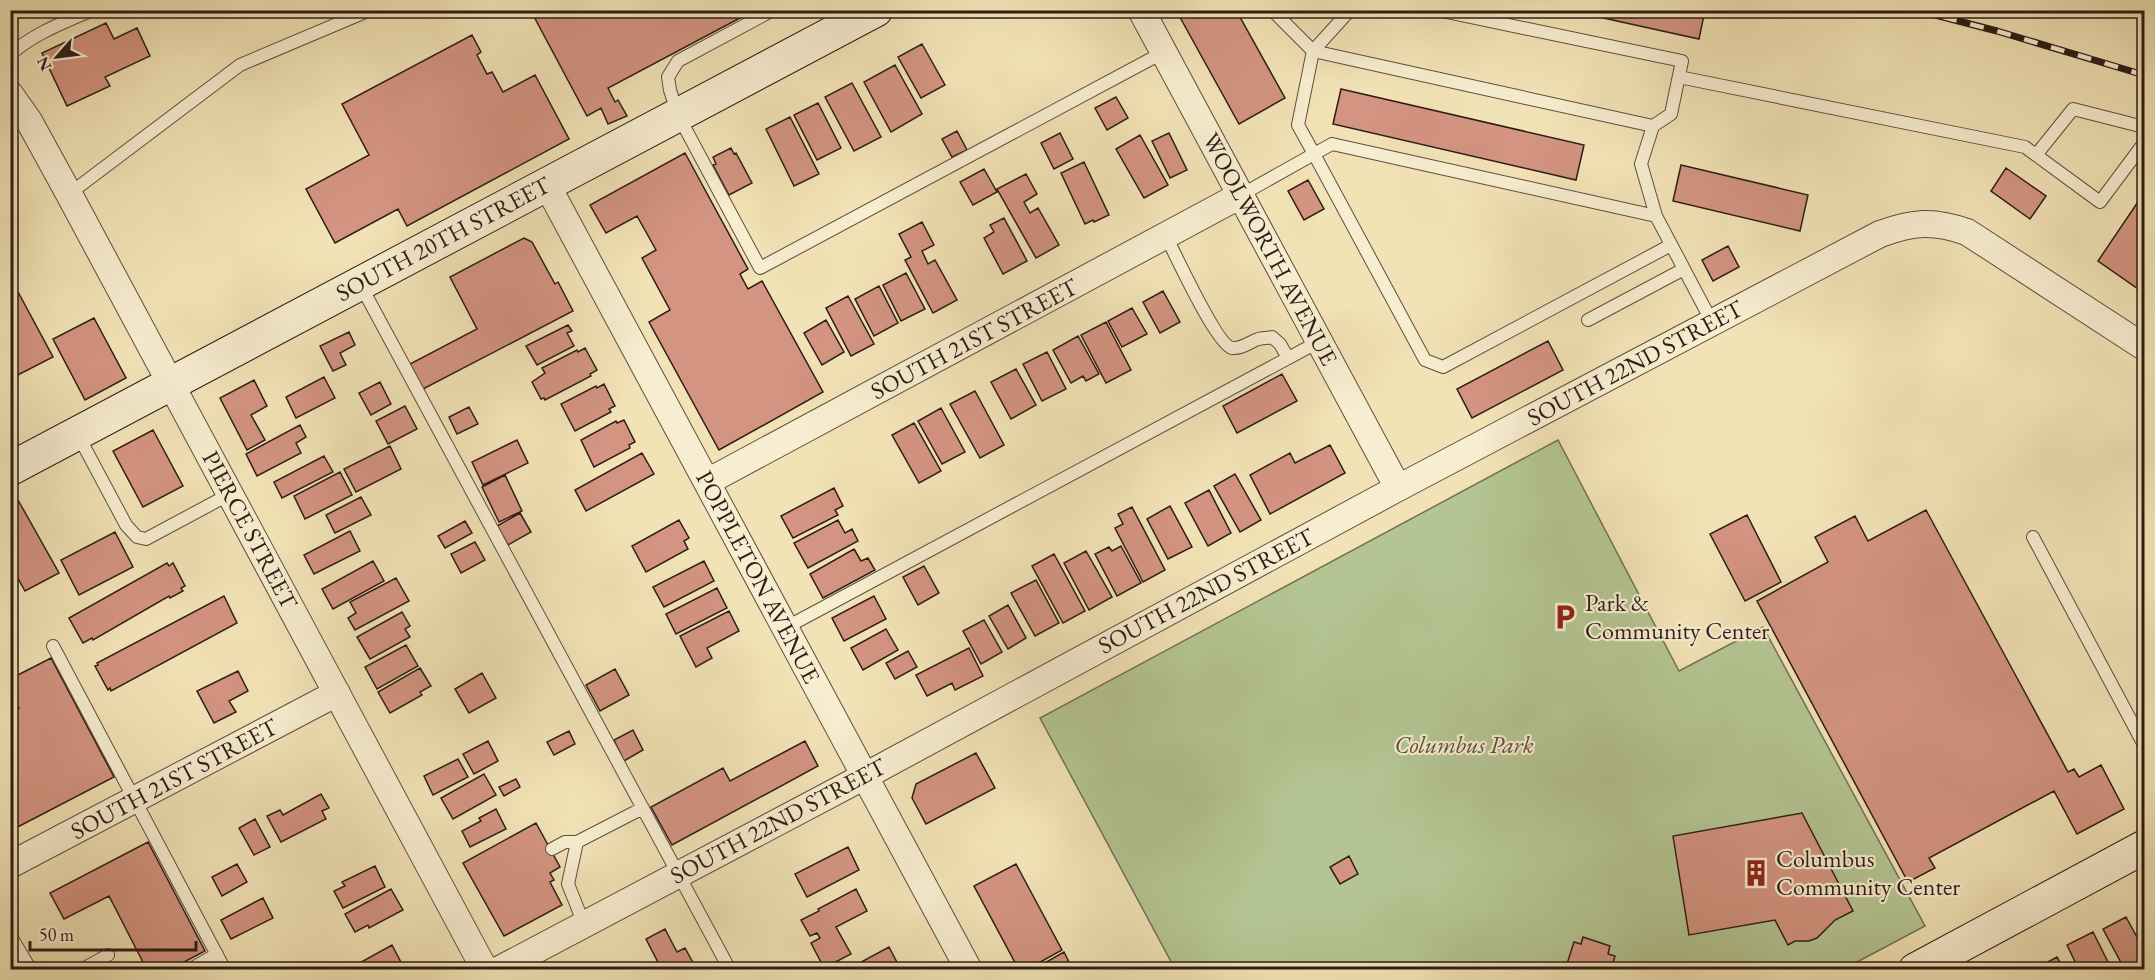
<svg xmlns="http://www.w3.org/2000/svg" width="2155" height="980" font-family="'EB Garamond',serif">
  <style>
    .green { fill: #b4c593; stroke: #707054; stroke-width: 1.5 }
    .building { fill: #d39481; stroke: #2d1c16; stroke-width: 1.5 }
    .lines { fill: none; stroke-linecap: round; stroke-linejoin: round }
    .lane-casing { stroke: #5e4e3e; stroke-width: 14 }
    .street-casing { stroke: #5e4e3e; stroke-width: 28 }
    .secondary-casing { stroke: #2d1c16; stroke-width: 35 }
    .lane { stroke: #f7edd0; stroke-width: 12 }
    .street { stroke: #f7edd0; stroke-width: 26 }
    .secondary { stroke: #f7edd0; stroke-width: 33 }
    .rail-casing { stroke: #2d1c16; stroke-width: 7 }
    .rail { stroke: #f7edd0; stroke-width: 4.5; stroke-dasharray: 14; stroke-linecap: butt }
    .labels { text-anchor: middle; stroke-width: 4.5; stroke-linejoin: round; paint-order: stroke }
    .street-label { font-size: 24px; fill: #2d1c16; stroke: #f7edd0 }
    .poi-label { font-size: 24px; fill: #2d1c16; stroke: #f7edd0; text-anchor: start }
    .park-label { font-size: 24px; font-style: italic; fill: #564f3c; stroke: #f7edd0 }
  </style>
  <rect width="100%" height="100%" fill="#f2e3b6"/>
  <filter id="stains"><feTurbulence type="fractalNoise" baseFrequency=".00333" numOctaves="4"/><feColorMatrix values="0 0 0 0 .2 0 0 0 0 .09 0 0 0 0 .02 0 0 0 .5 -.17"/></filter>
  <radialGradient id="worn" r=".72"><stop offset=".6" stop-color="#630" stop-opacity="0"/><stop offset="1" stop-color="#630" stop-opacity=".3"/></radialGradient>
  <path class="green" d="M1558 440 1679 671 1763 627 1925 926 1844 969H1175L1040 718Z"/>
  <path class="building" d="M755 10 608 88 615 102 618 100 627 116 608 124 601 108 587 116 531 11Z
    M1176 10H1236L1285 98 1239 124Z
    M1567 10H1705L1699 39Z
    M106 23 114 39 137 28 150 56 105 77 110 86 67 106 42 53Z
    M472 35 481 52 477 55 487 74 492 72 503 92 535 75 569 139 407 226 398 209 335 243 306 189 369 155 342 104Z
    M922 44 945 85 921 98 898 57Z
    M895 65 922 114 891 132 864 82Z
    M852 83 881 137 854 151 825 97Z
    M1341 89 1584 145 1576 180 1333 124Z
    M1116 97 1128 118 1107 130 1095 108Z
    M818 103 841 148 817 160 794 115Z
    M790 117 819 174 794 186 766 129Z
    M957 131 967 150 952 157 942 139Z
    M1060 133 1073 159 1054 169 1041 143Z
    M1169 133 1187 170 1170 178 1152 141Z
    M1140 135 1168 185 1144 198 1116 149Z
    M731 148 734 154 736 153 752 183 729 195 713 165 716 164 713 157Z
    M685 153 748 269 740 274 748 289 762 281 823 392 719 450 649 322 670 310 642 258 656 250 637 216 606 233 590 205Z
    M1084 162 1109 215 1094 222 1093 220 1085 224 1061 173Z
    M1681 165 1808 195 1800 231 1673 201Z
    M2006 168 2046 196 2030 219 1991 191Z
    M984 169 997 192 973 205 960 182Z
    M1026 174 1037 194 1024 202 1030 213 1038 208 1059 245 1036 258 997 189Z
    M1308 180 1324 209 1304 220 1288 191Z
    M2144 193V293L2098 261Z
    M1004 218 1027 261 1003 274 984 238 994 232 990 225Z
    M922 222 934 245 922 251 928 264 935 260 957 300 933 313 905 260 911 257 899 234Z
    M524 238 532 242 555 284 558 282 573 311 423 389 410 364 477 329 450 277Z
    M1728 246 1739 267 1713 281 1702 260Z
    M906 273 925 309 901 321 883 285Z
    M10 277 53 357 10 379Z
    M879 286 898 323 874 336 855 299Z
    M1163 291 1180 322 1160 333 1143 302Z
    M848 296 874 344 851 356 826 308Z
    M1132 308 1147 334 1122 347 1108 321Z
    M94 318 126 378 85 400 53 339Z
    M826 320 844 352 822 365 804 333Z
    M1106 322 1131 370 1106 383 1081 335Z
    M568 325 572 331 567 333 574 346 537 365 526 346Z
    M349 332 355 345 340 353 346 365 333 371 320 346Z
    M1078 336 1099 374 1086 381 1083 376 1071 383 1053 350Z
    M1548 341 1563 370 1472 418 1457 389Z
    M585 348 597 370 590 374 591 376 545 400 544 398 541 399 532 382 545 373 542 368 577 350 578 352Z
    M1047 352 1066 389 1042 401 1023 364Z
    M1016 369 1036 405 1011 419 991 382Z
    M1282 374 1297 401 1237 433 1223 406Z
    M324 377 335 398 296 418 286 397Z
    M254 380 267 406 251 415 265 440 247 450 220 398Z
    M380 382 391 404 371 415 359 393Z
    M604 384 615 406 609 409 611 412 575 431 561 404 596 386 597 388Z
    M975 391 1004 445 980 458 950 404Z
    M405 406 417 429 388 444 376 421Z
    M469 407 478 424 457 434 449 417Z
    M941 408 965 452 942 464 918 421Z
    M624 420 635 442 629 445 630 448 594 467 581 440 616 421 617 423Z
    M914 423 941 471 919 483 892 435Z
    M300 425 306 437 296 443 301 453 257 476 246 454Z
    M153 430 183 486 143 507 113 451Z
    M517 440 528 463 483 485 472 462Z
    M1330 445 1345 473 1270 514 1250 475 1290 453 1295 463Z
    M390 446 401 469 356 492 344 469Z
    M642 453 654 474 586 511 575 490Z
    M324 456 333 472 282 498 274 482Z
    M340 472 352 495 305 519 294 496Z
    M1235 474 1261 520 1240 532 1214 486Z
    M505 475 522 511 499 522 482 487Z
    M834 488 843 506 835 510 838 515 793 538 781 516Z
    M1209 490 1231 533 1208 546 1185 503Z
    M361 497 371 515 335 533 326 515Z
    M18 500 59 573 25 591 10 564V504Z
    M1170 506 1192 547 1168 559 1147 519Z
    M1132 507 1165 570 1143 582 1115 528 1123 524 1118 514Z
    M1926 510 2068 772 2074 769 2079 777 2101 765 2124 809 2077 834 2054 791 1929 858 1935 868 1908 882 1757 601 1828 562 1815 537 1855 516 1868 541Z
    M520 513 531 532 508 545 497 526Z
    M1747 515 1781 582 1745 601 1710 534Z
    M679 520 689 538 684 541 688 549 646 572 632 546Z
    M838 520 845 533 852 529 858 541 808 568 794 543Z
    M465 521 472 533 445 548 438 536Z
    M350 531 360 551 314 574 304 555Z
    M115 532 133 567 79 595 61 560Z
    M475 542 485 560 461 573 451 554Z
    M1121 546 1141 583 1117 596 1095 554 1109 547 1112 551Z
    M854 549 861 561 868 558 875 570 823 598 810 574Z
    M1086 551 1112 597 1089 610 1064 563Z
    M1054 554 1085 611 1063 623 1032 566Z
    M373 561 384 581 333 609 322 589Z
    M704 561 714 581 664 607 653 587Z
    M167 563 169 566 173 563 185 586 181 588 183 591 170 598 169 596 93 640 92 638 83 643 69 618Z
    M924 566 939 593 918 605 903 577Z
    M396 578 409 601 355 630 348 618 356 613 350 602Z
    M1036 580 1059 623 1035 636 1011 593Z
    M717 588 727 608 676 634 666 614Z
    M224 596 237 623 111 691 110 688 108 690 95 666 98 665 97 663Z
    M874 596 886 619 844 641 832 618Z
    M1008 605 1026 638 1008 649 989 616Z
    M729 611 739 631 707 648 712 658 696 667 680 636Z
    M402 612 410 626 405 629 410 637 370 659 357 637Z
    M984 620 1002 652 981 664 963 631Z
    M886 629 898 650 863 670 851 648Z
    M406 645 418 666 377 689 365 667Z
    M969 648 983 676 955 690 952 683 927 696 916 675Z
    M908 651 917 667 895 679 886 663Z
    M51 658 114 777 10 831V713L19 708 10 692V679Z
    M420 668 431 686 420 692 422 695 390 713 378 692Z
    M615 669 629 695 600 711 586 685Z
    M238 671 248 691 229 701 236 712 214 723 197 691Z
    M482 673 496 698 469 713 455 689Z
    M633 730 643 750 624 761 614 740Z
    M569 731 575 744 554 755 547 742Z
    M488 741 498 761 474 774 463 754Z
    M805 741 818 766 672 845 651 807 723 768 730 781Z
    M976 753 995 788 926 824 912 798 916 784Z
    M458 759 468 777 433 795 424 776Z
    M484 774 496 795 453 819 441 798Z
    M516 779 520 787 504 796 499 787Z
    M321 794 329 808 322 811 326 819 281 842 267 816 280 810 283 815Z
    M496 809 506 829 470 847 462 831 481 821 479 818Z
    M1802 813 1853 911 1835 920 1817 938 1809 941H1795L1788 945 1775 920 1689 935 1673 836Z
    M255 819 270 847 254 855 239 828Z
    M536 823 560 867 550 873 554 880 550 882 562 905 504 936 463 863Z
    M148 842 205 951 169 970H147L109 896 64 919 50 893Z
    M848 847 859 870 807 897 795 874Z
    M1349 856 1358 874 1340 884 1330 867Z
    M237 864 247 882 222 896 212 877Z
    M1016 864 1062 950 1026 970H1019L974 886Z
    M375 866 385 887 343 908 334 891 345 886 342 882Z
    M391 889 403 910 369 928 368 925 355 932 345 914Z
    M856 889 867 911 836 927 851 954 824 968 811 943 820 938 817 933 810 936 801 920 819 911 818 909Z
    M263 898 273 918 231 939 221 920Z
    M2126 917 2144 950V970H2125L2103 929Z
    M665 929 677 952 685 948 697 970H662L646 939Z
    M2093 932 2112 970H2079L2067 945Z
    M1583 937 1610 946 1608 954 1615 956 1611 970H1572L1566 967 1574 942 1581 944Z
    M392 945 405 970H356L354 966Z
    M889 947 901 970H851L850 968Z
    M1064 952 1073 970H1032Z
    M2057 957 2064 970H2033Z"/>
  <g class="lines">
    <defs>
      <path id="lane" d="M773 10 678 61 668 77 670 90 678 115 760 268 1164 52
        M1272 10 1313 51 1653 126
        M1350 10 1313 51 1298 125 1314 154 1332 144 1656 216
        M1437 10 1682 61 1671 114 1653 126 1641 164 1656 216 1712 322
        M10 55C32 34 65 22 92 10
        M1679 77 2025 147 2100 202 2144 143
        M2036 155 2073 109 2144 127
        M69 194 240 65 370 10
        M1241 195 1314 154 1425 360 1443 367 1671 245
        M1166 236C1175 254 1217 345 1232 348 1242 349 1250 342 1258 339 1263 338 1268 338 1272 337L1280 344 1288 358
        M360 284 730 970
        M1588 320 1684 269
        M78 435 126 525 137 537 146 539 230 494
        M2033 537 2144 745
        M785 628 1320 341
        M53 646 225 970
        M552 849 565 842H577
        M584 924 568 884 577 842 643 808
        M10 935 31 970
        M81 970 108 955
        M189 970 217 954"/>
      <path id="street" d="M1141 10 1398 488
        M10 94 29 121 69 194 485 970
        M547 185 969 970
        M707 482 1241 195
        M10 865 337 693
        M498 970 865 776 1398 488 1880 234C1913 222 1933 220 1967 232L2144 347"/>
      <path id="secondary" d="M10 469 876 10
        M1915 970 2144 847"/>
    </defs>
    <use href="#lane" class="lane-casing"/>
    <use href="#street" class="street-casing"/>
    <use href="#secondary" class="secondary-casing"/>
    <use href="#lane" class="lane"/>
    <use href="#street" class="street"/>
    <use href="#secondary" class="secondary"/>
    <defs>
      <path id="rail" d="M1916 10 1997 31 2144 75
        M2143 10 2144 11"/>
    </defs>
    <use href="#rail" class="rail-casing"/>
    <use href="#rail" class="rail"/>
  </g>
  <defs>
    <symbol id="parking-bare" viewBox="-9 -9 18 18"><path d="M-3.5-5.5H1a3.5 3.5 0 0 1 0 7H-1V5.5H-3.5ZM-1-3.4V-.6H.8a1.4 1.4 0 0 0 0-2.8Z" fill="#8f2418" stroke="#f7edd0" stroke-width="2.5" paint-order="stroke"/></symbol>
    <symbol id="building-bare" viewBox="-9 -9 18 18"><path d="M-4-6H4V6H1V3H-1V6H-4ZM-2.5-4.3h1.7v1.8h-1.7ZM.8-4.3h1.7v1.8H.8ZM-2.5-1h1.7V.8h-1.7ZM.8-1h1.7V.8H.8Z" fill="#8f2418" stroke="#f7edd0" stroke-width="2.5" paint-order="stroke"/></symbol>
  </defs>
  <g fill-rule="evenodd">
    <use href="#parking-bare" x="1546" y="598" width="38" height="38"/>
    <use href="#building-bare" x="1737" y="854" width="38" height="38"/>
  </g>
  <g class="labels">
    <g class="street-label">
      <text transform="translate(443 239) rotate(-28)" y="8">SOUTH 20TH STREET</text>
      <text transform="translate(1270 249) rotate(62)" y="8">WOOLWORTH AVENUE</text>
      <text transform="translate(974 339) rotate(-28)" y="8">SOUTH 21ST STREET</text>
      <text transform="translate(1635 363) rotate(-28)" y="8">SOUTH 22ND STREET</text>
      <text transform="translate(250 530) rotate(62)" y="8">PIERCE STREET</text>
      <text transform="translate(758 577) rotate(62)" y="8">POPPLETON AVENUE</text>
      <text transform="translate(1206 591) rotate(-28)" y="8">SOUTH 22ND STREET</text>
      <text transform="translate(174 779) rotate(-28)" y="8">SOUTH 21ST STREET</text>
      <text transform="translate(778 821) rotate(-28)" y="8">SOUTH 22ND STREET</text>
    </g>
    <g class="poi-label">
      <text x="1585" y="611">Park &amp;<tspan x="1585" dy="28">Community Center</tspan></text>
      <text x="1776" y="867">Columbus<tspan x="1776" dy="28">Community Center</tspan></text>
    </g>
    <g class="park-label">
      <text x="1464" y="753">Columbus Park</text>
    </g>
  </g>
  <rect width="2155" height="980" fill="none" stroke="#f2e3b6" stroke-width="36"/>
  <rect x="12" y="12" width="2131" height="956" fill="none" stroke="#2d1c16" stroke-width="3"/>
  <rect x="18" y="18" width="2119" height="944" fill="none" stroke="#2d1c16" stroke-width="1.5"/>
  <g transform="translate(57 57) rotate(242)" stroke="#f7edd0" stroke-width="4.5" paint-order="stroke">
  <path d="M0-4.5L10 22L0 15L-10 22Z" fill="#2d1c16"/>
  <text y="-9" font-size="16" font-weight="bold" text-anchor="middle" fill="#2d1c16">N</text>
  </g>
  <path d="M30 941v9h166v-9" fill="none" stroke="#2d1c16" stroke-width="3"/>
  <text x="39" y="941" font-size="18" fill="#2d1c16" stroke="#f7edd0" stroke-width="4.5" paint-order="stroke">50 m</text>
  <rect width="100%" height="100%" filter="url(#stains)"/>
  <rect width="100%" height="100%" fill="url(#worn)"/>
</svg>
